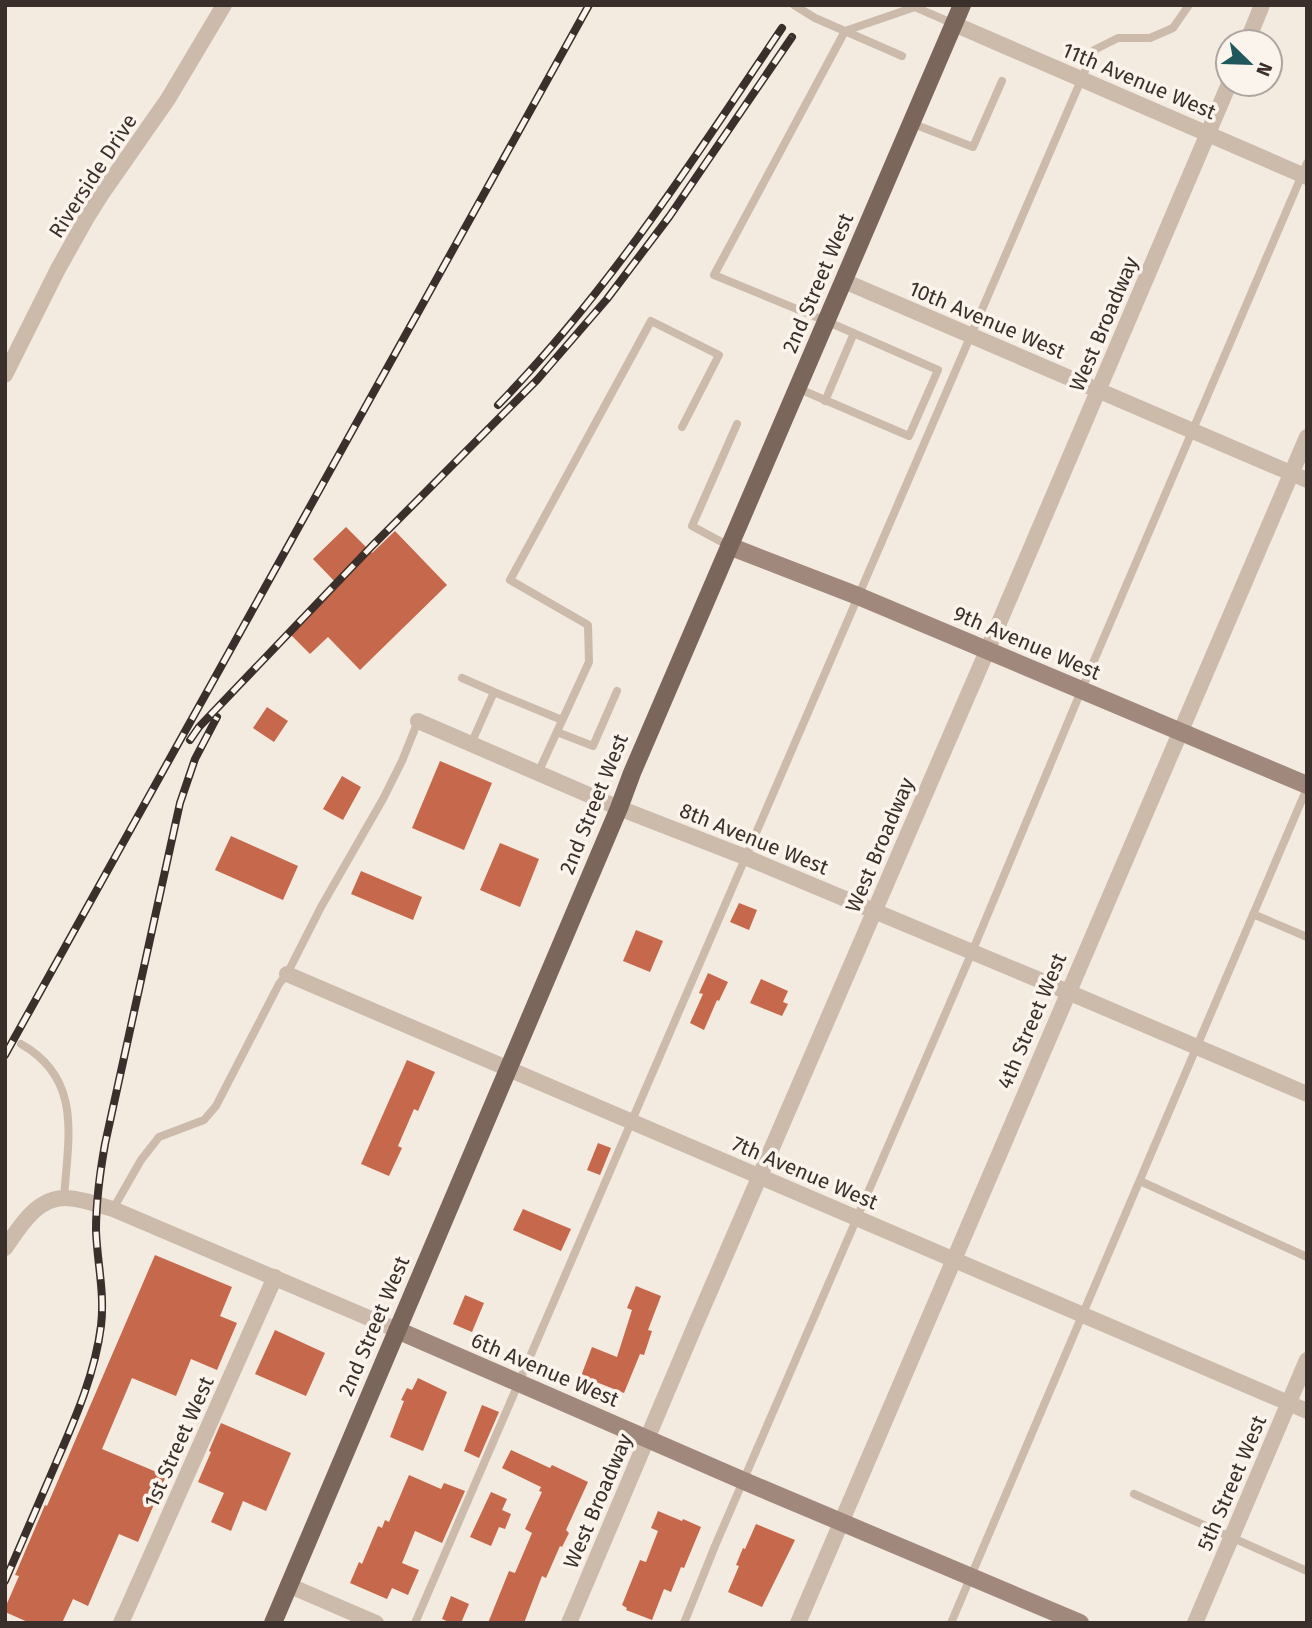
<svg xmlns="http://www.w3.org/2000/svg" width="1312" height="1628" font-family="'Fira Sans',sans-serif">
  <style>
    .building { fill: #c6684b }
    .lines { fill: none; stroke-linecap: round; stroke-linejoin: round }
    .lane { stroke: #ccbaab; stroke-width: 8 }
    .street { stroke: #ccbaab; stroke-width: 16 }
    .secondary { stroke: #a0897c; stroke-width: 18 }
    .primary { stroke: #7b665c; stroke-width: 18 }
    .rail-casing { stroke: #3a2f2a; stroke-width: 8 }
    .rail { stroke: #faf4ed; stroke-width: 5; stroke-dasharray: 16; stroke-linecap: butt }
    .labels { text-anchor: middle; stroke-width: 7; stroke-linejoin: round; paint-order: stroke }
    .street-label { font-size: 21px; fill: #3a2f2a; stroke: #faf4ed }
  </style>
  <rect width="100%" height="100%" fill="#f3eae0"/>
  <path class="building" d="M346 527 372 553 395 531 447 585 360 670 328 637 310 654 290 634 339 586 313 559Z
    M267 707 288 721 274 742 253 728Z
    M440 761 492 783 464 850 412 828Z
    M342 776 361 787 343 820 323 809Z
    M231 836 298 866 283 900 215 870Z
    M500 843 539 859 520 907 480 890Z
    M361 871 422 897 413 920 351 894Z
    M739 903 757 910 749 930 730 922Z
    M636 930 663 941 650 972 623 961Z
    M708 973 728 982 719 1001 717 1000 704 1030 690 1023 703 994 699 993Z
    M761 979 788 991 783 1002 788 1004 782 1016 750 1003Z
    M407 1060 435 1072 418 1111 414 1109 398 1146 402 1148 389 1176 361 1164Z
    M598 1143 611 1148 600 1175 587 1170Z
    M523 1209 571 1229 561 1251 513 1230Z
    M155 1255 232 1287 220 1316 237 1323 217 1370 191 1359 176 1396 132 1378 102 1449 166 1476 138 1542 119 1534 88 1606 73 1599 62 1623H30L5 1612V1608L19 1576 15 1575 45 1505 47 1506Z
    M636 1286 661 1296 648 1330 652 1331 644 1355 640 1354 624 1393 581 1376 592 1347 617 1357 632 1310 627 1308Z
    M465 1295 484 1303 472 1332 453 1324Z
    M275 1330 325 1353 306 1396 255 1374Z
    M418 1378 447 1392 423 1451 390 1437 404 1401 401 1400 407 1388 412 1390Z
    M482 1405 499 1412 479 1458 464 1451Z
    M221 1423 291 1453 266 1511 243 1501 231 1531 211 1522 224 1493 198 1482 211 1452 209 1451Z
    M511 1450 550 1468 552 1465 588 1482 566 1530 569 1533 562 1547 560 1546 546 1578 542 1576 524 1623H488L509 1571 515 1573 532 1533 525 1529 542 1492 539 1491 541 1487 502 1468Z
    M409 1475 441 1489 444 1483 465 1491 442 1543 415 1531 402 1563 419 1570 408 1595 392 1588 387 1599 350 1583 359 1562 362 1564 378 1526 382 1528 385 1520 389 1522Z
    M491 1492 507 1499 502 1510 511 1514 505 1529 499 1527 491 1546 470 1537Z
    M658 1511 682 1521 683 1519 701 1527 684 1568 681 1567 671 1592 664 1589 652 1620 626 1610 627 1608 622 1605 640 1560 646 1562 658 1531 651 1528Z
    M756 1524 795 1540 762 1607 728 1592 739 1566 736 1565 743 1548 745 1549Z
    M451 1596 469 1604 461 1623H451L442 1619Z"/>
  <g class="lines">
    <path class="lane" d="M794 5 815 18 902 56
      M911 123 973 147 1002 81
      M797 388 909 436 938 370 826 321 714 275 845 31 915 7 954 24
      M825 401 854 333
      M729 546 692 526 737 424
      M462 678 494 692
      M557 732 593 746 617 691
      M471 744 494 692 562 720
      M538 773 589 662 588 625 510 580 651 321 719 355 682 427
      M1253 914 1307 937
      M21 1044C83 1079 68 1138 64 1198
      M1140 1181 1307 1257
      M113 1209 141 1160 159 1137 204 1120 216 1106 279 984 287 974 321 907 383 799 402 761 418 721
      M1134 1494 1307 1571
      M415 1623 1094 50 1118 38H1150L1173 28 1189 5
      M684 1623 715 1546 972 952 1081 691 1307 163
      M951 1623 1307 788"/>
    <path class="street" d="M954 24 1307 177
      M1247 42 1262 5
      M844 281 1307 480
      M5 375 58 269 86 219 101 195 168 99 224 5
      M418 721 619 808 745 857 1068 992 1307 1094
      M287 974 1307 1411
      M5 1248C20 1227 36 1198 65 1198 81 1198 98 1205 113 1209L397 1330
      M288 1585 376 1623
      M121 1623 275 1277
      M569 1623 694 1328 987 651 1229 84
      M798 1623 1307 437
      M1195 1623 1307 1360"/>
    <path class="secondary" d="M729 546 858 596 1307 785
      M397 1330 744 1481 1080 1623"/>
    <path class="primary" d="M273 1623 619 808 632 773 962 5"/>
    <defs>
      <path id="rail" d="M498 405C608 292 694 159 782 28
        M190 740 199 727 372 546 537 380 607 299 669 217 792 37
        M5 1055 589 5
        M5 1581C22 1542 39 1503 56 1463 75 1419 95 1374 101 1326 105 1293 97 1262 96 1230 96 1201 100 1172 105 1144L180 803 195 759 217 717"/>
    </defs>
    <use href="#rail" class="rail-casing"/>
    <use href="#rail" class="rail"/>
  </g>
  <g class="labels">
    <g class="street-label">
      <text transform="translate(1139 81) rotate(23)" y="7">11th Avenue West</text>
      <text transform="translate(93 176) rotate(-57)" y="7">Riverside Drive</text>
      <text transform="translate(818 283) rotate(-67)" y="7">2nd Street West</text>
      <text transform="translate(987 320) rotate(23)" y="7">10th Avenue West</text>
      <text transform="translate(1104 324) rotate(-67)" y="7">West Broadway</text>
      <text transform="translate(1027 643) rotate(23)" y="7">9th Avenue West</text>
      <text transform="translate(594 804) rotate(-68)" y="7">2nd Street West</text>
      <text transform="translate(754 839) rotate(22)" y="7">8th Avenue West</text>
      <text transform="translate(880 845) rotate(-67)" y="7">West Broadway</text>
      <text transform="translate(1032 1021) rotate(-67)" y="7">4th Street West</text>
      <text transform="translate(805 1173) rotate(23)" y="7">7th Avenue West</text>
      <text transform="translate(374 1326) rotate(-67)" y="7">2nd Street West</text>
      <text transform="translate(545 1370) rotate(23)" y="7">6th Avenue West</text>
      <text transform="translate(179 1442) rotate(-66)" y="7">1st Street West</text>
      <text transform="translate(1232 1483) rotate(-67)" y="7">5th Street West</text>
      <text transform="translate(598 1501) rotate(-67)" y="7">West Broadway</text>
    </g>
  </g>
  <rect width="1312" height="1628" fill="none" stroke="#3a2f2a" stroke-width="14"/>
  <g transform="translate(1249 63) rotate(113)"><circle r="33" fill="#faf4ed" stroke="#ada59f" stroke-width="2"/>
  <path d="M0-5L12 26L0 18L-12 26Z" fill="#1f585c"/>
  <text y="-10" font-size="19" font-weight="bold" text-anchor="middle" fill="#3a2f2a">N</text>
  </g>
</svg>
